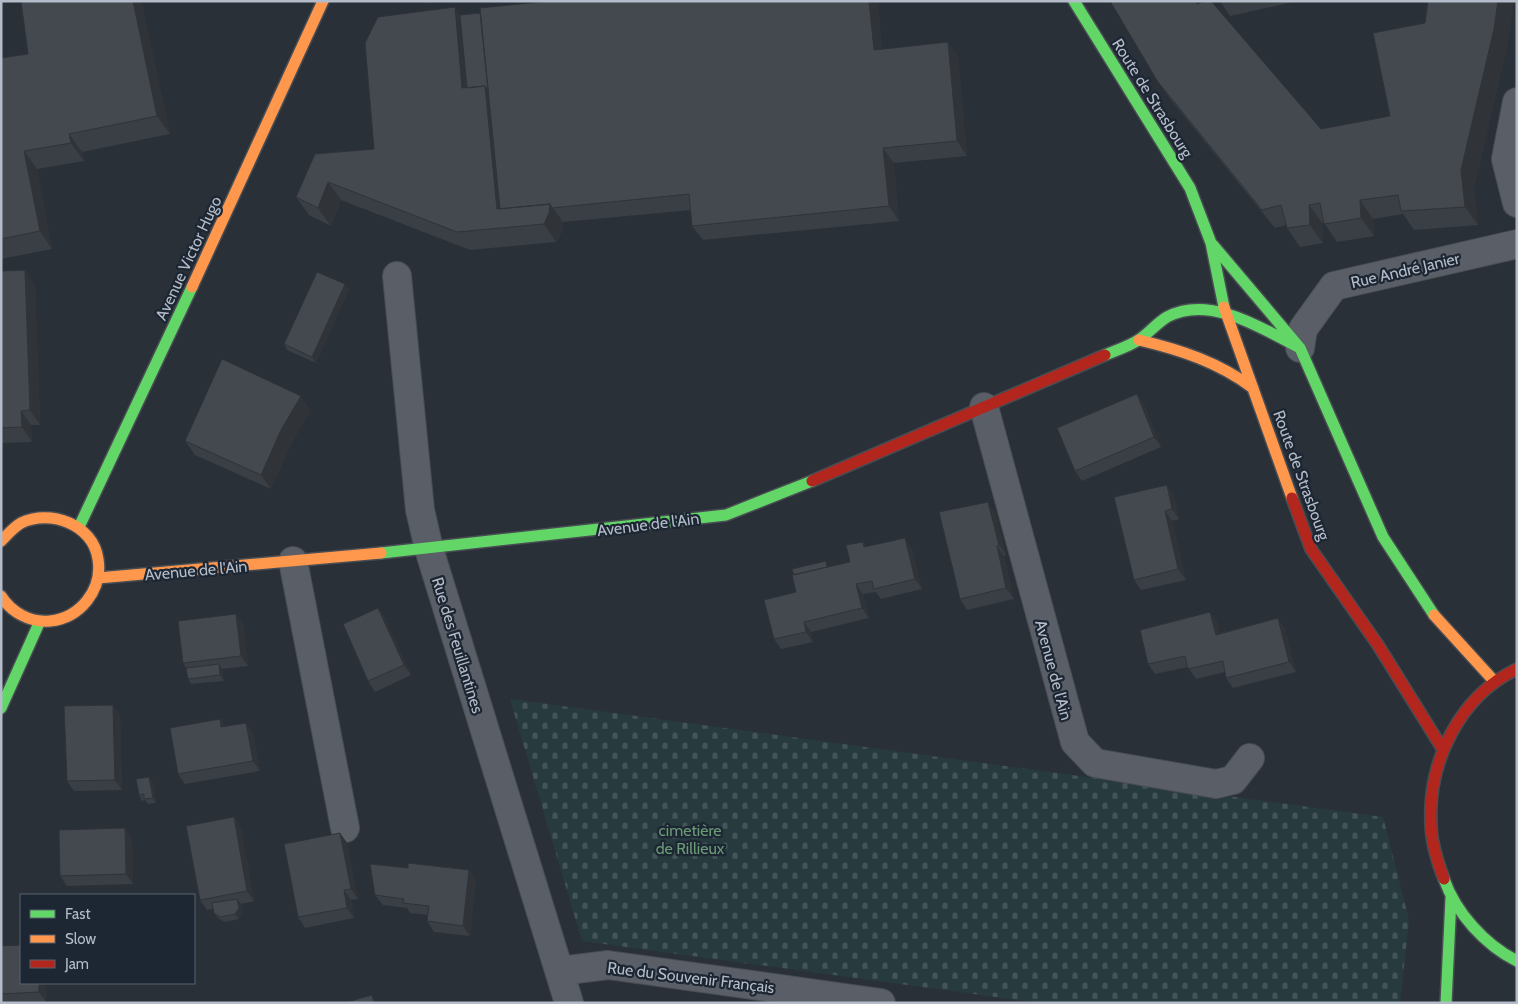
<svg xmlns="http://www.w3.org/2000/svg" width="1518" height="1004" font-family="Cabin,sans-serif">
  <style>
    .cemetery { fill: url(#cemetery-stones) }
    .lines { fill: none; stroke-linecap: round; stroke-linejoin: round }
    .street-casing { stroke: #484c53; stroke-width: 30 }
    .fast-casing { stroke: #484c53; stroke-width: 14 }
    .slow-casing { stroke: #484c53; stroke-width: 14 }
    .jam-casing { stroke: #484c53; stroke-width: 14 }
    .street { stroke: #5a5e66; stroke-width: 28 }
    .fast { stroke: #63d668; stroke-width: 11 }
    .slow { stroke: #ff974d; stroke-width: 11 }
    .jam { stroke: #b3261e; stroke-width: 11 }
    .wall { fill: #3a3f45 }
    .shaded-wall { fill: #303338 }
    .building { fill: #444950; stroke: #303338 }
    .labels { text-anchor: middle; stroke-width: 4.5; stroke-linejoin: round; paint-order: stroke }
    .street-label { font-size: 16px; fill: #b4bcc9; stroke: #1d2633 }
    .park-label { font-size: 16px; fill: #6b9a76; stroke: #1d2633 }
  </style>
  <defs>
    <pattern id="cemetery-stones" width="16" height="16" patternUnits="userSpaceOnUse" patternTransform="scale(1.25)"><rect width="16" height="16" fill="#273a3e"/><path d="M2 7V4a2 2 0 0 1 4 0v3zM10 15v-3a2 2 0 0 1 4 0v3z" fill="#445559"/></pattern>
  </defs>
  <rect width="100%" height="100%" fill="#2a3038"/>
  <path class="cemetery" d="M510 699 1383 817 1409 920 1400 1003H1040L582 941Z"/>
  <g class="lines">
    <defs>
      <path id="street" d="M1517 102 1506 159 1517 203
        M397 276 420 510 429 549 569 1003
        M1300 348 1303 329 1334 286 1517 244
        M984 407 1075 742 1095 763 1216 784 1233 780 1250 758
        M293 561 345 828
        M560 971 608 965 881 1003"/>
      <path id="fast" d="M1074 1 1190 188 1211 243 1224 307
        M1213 245 1300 348 1383 537 1434 615
        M1105 355C1117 350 1130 346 1140 339 1150 332 1157 323 1167 317 1210 294 1263 329 1300 348
        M79 527 192 287
        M381 553 726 515 812 481
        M1 708 40 621
        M1444 879C1456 913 1485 945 1517 961
        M1446 1003 1451 898"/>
      <path id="slow" d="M192 287 323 1
        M1224 307 1292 498
        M1139 340C1181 350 1218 362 1253 388
        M1 541C7 535 14 527 21 523 50 509 93 524 98 559 103 590 80 618 50 621 30 623 11 612 1 596
        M98 578 381 553
        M1434 615 1494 681"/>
      <path id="jam" d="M812 481 1105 355
        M1292 498 1311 549 1378 645 1442 748
        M1444 879C1437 861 1431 843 1431 823 1428 761 1460 696 1517 669"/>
    </defs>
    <use href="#street" class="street-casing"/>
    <use href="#fast" class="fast-casing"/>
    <use href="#slow" class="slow-casing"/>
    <use href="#jam" class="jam-casing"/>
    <use href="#street" class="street"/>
    <use href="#fast" class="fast"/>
    <use href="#slow" class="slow"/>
    <use href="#jam" class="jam"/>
  </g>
  <path class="wall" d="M141 1 170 134 82 152 84 161 37 169 52 249 1 259V58L28 54Z
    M423 1H441L425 3Z
    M1110 1H1216L1213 3 1321 129 1390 116 1425 23 1428 1H1514L1507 47 1474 188 1478 225 1414 230 1403 214 1373 219 1374 236 1337 242 1324 223H1322L1323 243 1300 247 1287 228 1286 225 1275 228 1171 100 1158 82Z
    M1220 1H1298L1230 16Z
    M455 7 460 15 883 49 958 56 967 156 894 163 899 221 703 240 692 226 691 210 563 222 562 232 556 242 470 250 341 200 331 226 309 215 296 197 374 149Z
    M1 271 35 285 40 425H31L32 442 1 443Z
    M345 284 349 289 316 363 287 350 284 344Z
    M1137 394 1144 404 1161 447 1082 481 1075 471Z
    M311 410 291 444 271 489 195 455 185 441Z
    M1174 496 1179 519 1172 521 1186 580 1141 590 1134 580 1114 497Z
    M995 512 1006 555 1004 556 1014 599 967 610 960 599Z
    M863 542 866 547 912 548 922 589 881 599 876 592 863 594 869 618 811 632 813 642 781 649 774 639 796 592 830 567 850 562Z
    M378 608 385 618 411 675 375 692 368 681Z
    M1210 612 1218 623 1220 633 1278 618 1285 629 1296 672 1233 688 1226 678 1225 672 1196 679 1188 667 1155 674 1148 664Z
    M236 614 243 624 248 666 222 669 224 681 191 684 188 679 186 668 183 663Z
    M120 715 122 790 74 791 67 781Z
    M220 719 225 726 246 723 253 733 260 771 185 784 178 774Z
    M153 782 156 803 148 804 145 800 142 801 139 795Z
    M234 817 241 827 254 901 241 904 243 913 239 919 224 922 218 918 214 913 213 909 207 910 200 900Z
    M125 828 132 838 133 884 67 886 60 876Z
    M340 833 347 843 358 899 351 900 354 918 305 928 298 917Z
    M408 868 469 870 476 880 470 936 434 932 427 921 428 915 410 913 407 908 383 905 375 895Z
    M1 946 45 983 46 1002 1 1003Z"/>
  <path class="shaded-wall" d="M133 1H141L170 134 157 116Z
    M869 1H878L884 64 874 50Z
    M1498 1H1514L1507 47 1474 188 1478 225 1465 207 1461 170Z
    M455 7 468 25 474 96 462 88Z
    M948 42 958 56 967 156 957 141Z
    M485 86 491 94 508 212 497 209Z
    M69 134 82 152 84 161 71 143Z
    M883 148 894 163 899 221 889 206Z
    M24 151 37 169 52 249 40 231Z
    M328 182 341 200 331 226 318 208Z
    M1360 200 1373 219 1374 236 1361 218Z
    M550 204 563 222 562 232 556 242 544 224Z
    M1309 205 1322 223 1323 243 1310 225Z
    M25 270 35 285 40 425 30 410Z
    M345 284 349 289 316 363 312 357Z
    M1137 394 1144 404 1161 447 1154 437Z
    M301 396 311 410 291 444 271 489 261 475 281 430Z
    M21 411 31 425 32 442 22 427Z
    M1167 485 1174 496 1179 519 1172 509Z
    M988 502 995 512 1006 555 999 545Z
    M1165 511 1172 521 1186 580 1178 569Z
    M905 538 912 548 922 589 915 579Z
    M997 546 1004 556 1014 599 1006 588Z
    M856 584 863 594 869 618 862 608Z
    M378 608 385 618 411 675 404 665Z
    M1210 612 1218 623 1223 645 1216 635Z
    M236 614 243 624 248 666 241 656Z
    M1278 618 1285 629 1296 672 1289 662Z
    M804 622 811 632 813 642 806 632Z
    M219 664 223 670 224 681 220 675Z
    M113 705 120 715 122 790 115 780Z
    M220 719 227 729 221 727Z
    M246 723 253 733 260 771 253 761Z
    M149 777 153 782 156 803 153 798Z
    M234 817 241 827 254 901 247 891Z
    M125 828 132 838 133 884 126 874Z
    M340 833 347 843 358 899 351 889Z
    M469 870 476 880 470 936 463 926Z
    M344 890 351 900 354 918 347 908Z
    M237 899 241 904 243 913 239 919 235 914Z
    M39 983H45L46 1002 39 992Z
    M372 995 377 1003H374Z"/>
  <path class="building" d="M21 1H133L157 116 69 134 71 143 24 151 40 231 1 239V58L28 54Z
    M550 1H869L874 50 948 42 957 141 883 148 889 206 692 226 689 194 552 208 550 204 500 209 480 8Z
    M1110 1H1196L1197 4 1204 1H1211L1321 129 1390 116 1373 33 1425 23 1428 1H1498L1494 29 1461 170 1465 207 1401 211 1398 195 1360 200 1361 218 1324 224 1320 203 1309 205 1310 225 1287 228 1281 205 1262 210 1158 82Z
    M455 7 462 88 485 86 497 209 550 204 549 213 544 224 457 232 328 182 318 208 296 197 315 154 374 149 365 43 378 17Z
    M480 13 488 90 485 86 467 88 460 15Z
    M25 270 30 410 21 411 22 427 1 428V271Z
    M317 272 345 284 312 357 284 344Z
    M222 359 301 396 281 430 261 475 185 441Z
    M1137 394 1154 437 1075 471 1057 428Z
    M1167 485 1172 509 1165 511 1178 569 1134 580 1114 497Z
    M988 502 999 545 997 546 1006 588 960 599 939 512Z
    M905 538 915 579 874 589 872 581 856 584 862 608 804 622 806 632 774 639 764 600 796 592 792 575 850 562 846 545 863 542 864 547Z
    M826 561 827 567 794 575 792 569Z
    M378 608 404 665 368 681 343 624Z
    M1210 612 1216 635 1278 618 1289 662 1226 678 1223 661 1188 669 1185 656 1148 664 1140 630Z
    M236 614 241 656 183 663 178 621Z
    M219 664 220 675 188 679 186 668Z
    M113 705 115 780 67 781 64 706Z
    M220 719 221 727 246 723 253 761 178 774 170 728Z
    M149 777 153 798 144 799V794L139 795 136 779Z
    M234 817 247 891 200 900 186 826Z
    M125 828 126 874 60 876 59 830Z
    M340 833 351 889 344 890 347 908 298 917 284 844Z
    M408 863 469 870 463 926 427 921 429 906 403 903 404 899 375 895 370 864 408 868Z
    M237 899 239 908 235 914 220 917 214 913 212 903Z
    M21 945V983H39V992L1 994V946Z
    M372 995 374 1003H344Z"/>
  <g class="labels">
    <g class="street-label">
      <text transform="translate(1153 98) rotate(58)" y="6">Route de Strasbourg</text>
      <text transform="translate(188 258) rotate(-65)" y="6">Avenue Victor Hugo</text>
      <text transform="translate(1405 270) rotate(-13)" y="6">Rue André Janier</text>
      <text transform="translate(1302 475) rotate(70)" y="6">Route de Strasbourg</text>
      <text transform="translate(648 524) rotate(-7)" y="6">Avenue de l'Ain</text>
      <text transform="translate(196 570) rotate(-5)" y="6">Avenue de l'Ain</text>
      <text transform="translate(458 645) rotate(73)" y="6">Rue des Feuillantines</text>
      <text transform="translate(1054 670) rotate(75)" y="6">Avenue de l'Ain</text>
      <text transform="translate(691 977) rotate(7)" y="6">Rue du Souvenir Français</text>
    </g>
    <g class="park-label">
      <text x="690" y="836">cimetière<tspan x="690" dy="18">de Rillieux</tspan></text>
    </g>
  </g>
  <rect width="1518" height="1004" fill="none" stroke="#b4bcc9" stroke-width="5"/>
  <rect x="20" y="894" width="175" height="90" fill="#1d2633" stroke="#59626f"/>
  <rect x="30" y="910" width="25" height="8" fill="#63d668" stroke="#59626f"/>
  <text x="65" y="919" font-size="15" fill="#b4bcc9">Fast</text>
  <rect x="30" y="935" width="25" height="8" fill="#ff974d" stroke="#59626f"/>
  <text x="65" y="944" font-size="15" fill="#b4bcc9">Slow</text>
  <rect x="30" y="960" width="25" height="8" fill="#b3261e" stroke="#59626f"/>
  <text x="65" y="969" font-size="15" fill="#b4bcc9">Jam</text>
</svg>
